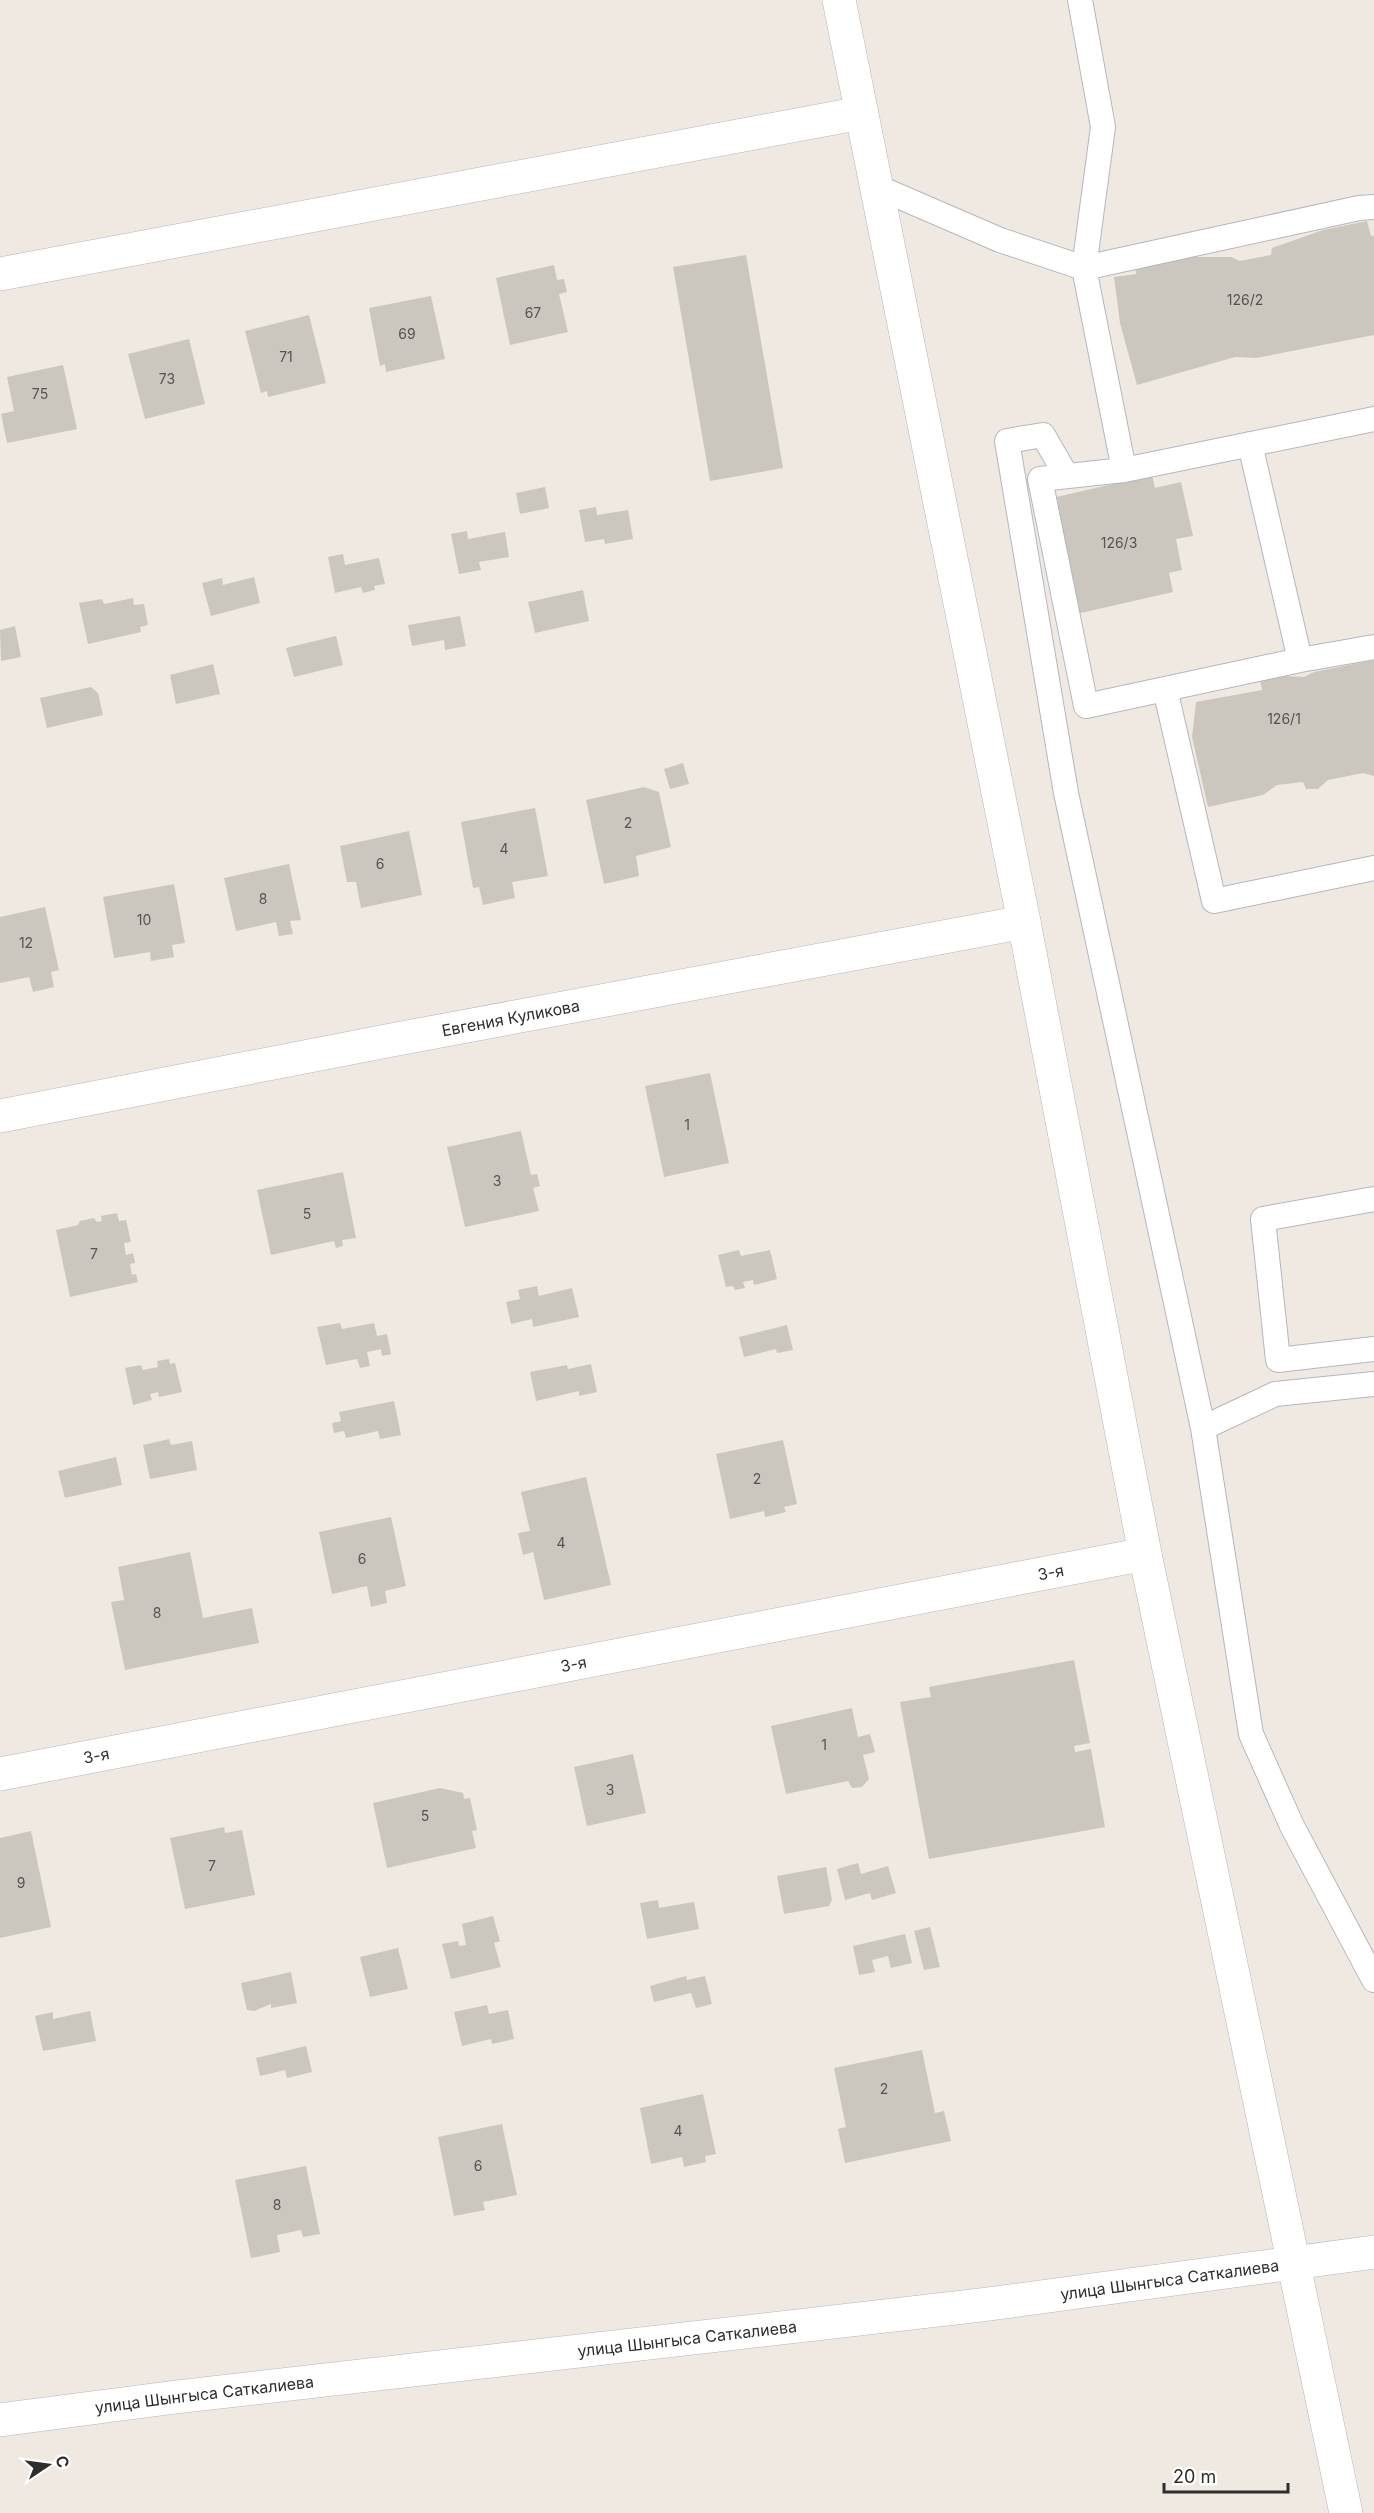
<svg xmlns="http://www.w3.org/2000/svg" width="1374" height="2513" font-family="Inter,sans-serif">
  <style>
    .building { fill: #cbc7bf }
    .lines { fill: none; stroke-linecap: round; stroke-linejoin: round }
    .lane-casing { stroke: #b4b7c1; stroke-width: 26 }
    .street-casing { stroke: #b4b7c1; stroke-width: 34 }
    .lane { stroke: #fff; stroke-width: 24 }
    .street { stroke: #fff; stroke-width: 33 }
    .labels { text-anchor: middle; stroke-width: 4.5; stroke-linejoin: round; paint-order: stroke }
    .number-label { font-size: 14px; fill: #555452 }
    .street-label { font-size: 16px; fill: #2e2e2e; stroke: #fff }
  </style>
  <rect width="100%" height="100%" fill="#efe9e1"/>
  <path class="building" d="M1367 221 1371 236H1374V335L1256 358 1235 357 1137 385 1120 323 1114 277 1136 274 1135 264 1189 257H1231L1240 261 1271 255 1272 248 1323 230Z
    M746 255 783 468 710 481 673 267Z
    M554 265 557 280 564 279 567 292 559 294 568 332 510 345 496 278Z
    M431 296 445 359 386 372 385 364 380 366 369 308Z
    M309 315 326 383 268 397 267 391 261 393 245 331Z
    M189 339 205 404 145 419 128 354Z
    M63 365 77 429 7 443 1 414 14 411 7 377Z
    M1152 475 1155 488 1181 482 1193 536 1176 539 1182 570 1169 573 1173 592 1072 615 1052 498Z
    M545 487 549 508 520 514 516 493Z
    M596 507 597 515 628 510 633 539 605 544 604 539 585 542 579 510Z
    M467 531 468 539 505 532 509 557 479 562 481 570 459 574 451 534Z
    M343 554 345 565 379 558 385 584 374 586 375 590 363 593 361 587 335 593 328 557Z
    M254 577 260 603 211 616 202 583 222 578 223 585Z
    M583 590 589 621 535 633 528 602Z
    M133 598 134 605 144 604 148 625 140 627 141 632 88 644 79 603 102 599 104 604Z
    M460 616 466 646 445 650 444 640 412 646 408 625Z
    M15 626 21 657 1 661 0 630Z
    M336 636 343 665 294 677 286 648Z
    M1374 660V776L1363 773 1328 780 1318 789H1306L1303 782 1277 785 1263 795 1208 807 1192 737 1196 702 1262 690 1260 680 1283 676 1304 677 1314 672Z
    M213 664 220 694 176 704 170 675Z
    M91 687 98 693 103 715 47 728 40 698Z
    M683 763 689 784 670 789 664 769Z
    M644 787 659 792 671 847 636 856 639 876 604 884 586 800Z
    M535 808 548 876 512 882 515 898 483 905 479 887 473 888 461 822Z
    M409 831 422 895 361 908 356 882H347L340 846Z
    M289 864 301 920 290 921 293 934 279 936 276 922 236 931 224 878Z
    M174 884 185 943 172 945 174 957 151 961 150 952 114 958 103 897Z
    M45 907 59 970 51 972 54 987 33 992 29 977 0 983V917Z
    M710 1073 729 1163 664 1177 645 1086Z
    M521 1131 531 1175 537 1174 540 1186 533 1188 539 1211 465 1227 447 1147Z
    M343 1172 356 1238 342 1240 343 1246 336 1248 334 1241 271 1255 257 1190Z
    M117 1213 119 1221 126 1220 131 1242 124 1243 126 1255 133 1253 135 1263 130 1264 132 1275 136 1274 138 1282 70 1297 56 1230 78 1225 80 1221 94 1218 97 1222 102 1221 101 1216Z
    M739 1250 741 1256 770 1250 777 1279 754 1285 753 1280 743 1282 745 1288 735 1290 733 1286 726 1287 718 1255Z
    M537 1286 539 1296 572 1288 579 1317 533 1327 532 1319 511 1324 506 1302 520 1299 518 1290Z
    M340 1323 342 1329 374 1323 377 1336 387 1334 391 1354 382 1356 381 1349 367 1352 370 1366 360 1368 357 1359 326 1365 317 1327Z
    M787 1325 793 1350 777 1353 776 1349 744 1357 739 1337Z
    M169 1359 170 1364 175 1363 182 1392 159 1397 158 1392 150 1394 152 1400 133 1405 125 1368 141 1365 143 1370 158 1367 157 1361Z
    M591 1364 597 1392 579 1396V1391L536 1401 530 1372 567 1365 568 1369Z
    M394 1401 401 1435 380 1439 378 1431 346 1438 344 1431 334 1433 332 1423 341 1421 339 1412Z
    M169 1439 171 1445 192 1441 197 1470 150 1479 143 1445Z
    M783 1440 797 1504 784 1507 786 1512 765 1517 764 1511 730 1519 716 1454Z
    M116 1457 122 1485 65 1498 58 1471Z
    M586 1477 611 1585 544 1600 533 1552 523 1555 518 1533 530 1531 521 1492Z
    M391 1517 406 1586 385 1591 387 1603 371 1607 367 1586 332 1594 319 1532Z
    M190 1552 203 1618 252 1608 259 1643 125 1670 111 1602 124 1600 118 1567Z
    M1074 1660 1090 1743 1074 1746 1075 1752 1091 1749 1105 1827 929 1859 900 1702 931 1697 929 1687Z
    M852 1708 858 1737 870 1734 875 1752 863 1755 869 1779 862 1787 852 1788 848 1781 786 1794 771 1726Z
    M633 1754 646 1813 587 1826 574 1767Z
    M440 1788 463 1793 464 1799 470 1798 477 1830 472 1831 476 1848 387 1868 373 1803Z
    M224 1827 225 1833 242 1830 255 1895 185 1909 170 1838Z
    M31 1831 51 1927 0 1938V1838Z
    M858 1863 861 1874 888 1866 896 1893 872 1900 870 1893 845 1900 837 1869Z
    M826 1867 832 1900 829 1906 784 1914 777 1876Z
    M658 1900 659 1908 694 1902 699 1929 647 1939 640 1903Z
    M493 1916 500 1941 494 1943 501 1967 451 1979 442 1944 458 1941 459 1946 466 1945 462 1924Z
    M930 1927 940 1967 924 1970 914 1931Z
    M905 1934 912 1963 891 1968 888 1956 872 1960 875 1972 859 1975 853 1946Z
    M398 1948 408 1989 370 1997 360 1957Z
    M291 1972 297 2003 271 2008V2004L254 2011 247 2010 241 1983Z
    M686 1976 687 1980 705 1976 712 2004 696 2008 691 1993 654 2002 650 1986Z
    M487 2005 489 2014 508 2010 514 2039 492 2044 491 2039 462 2046 454 2012Z
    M90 2011 96 2041 43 2051 35 2016 53 2012V2019Z
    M306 2046 312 2072 287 2078 285 2070 260 2076 256 2058Z
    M922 2050 935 2113 944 2111 951 2141 845 2163 838 2129 846 2127 834 2068Z
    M703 2094 716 2154 705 2156 706 2162 684 2167 682 2157 651 2164 640 2108Z
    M502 2124 517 2195 483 2202 485 2210 454 2216 438 2137Z
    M306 2166 320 2234 303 2237 301 2230 277 2235 280 2252 251 2258 235 2180Z"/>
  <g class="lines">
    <defs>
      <path id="lane" d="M875 186 1000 240 1084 268 1103 127 1080 0
        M1374 207 1359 208 1084 268 1124 470 1374 419
        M1250 444 1300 660 1374 647
        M1124 470 1040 479 1086 706 1300 660
        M1066 475 1043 435 1007 441 1066 793 1203 1428
        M1165 689 1214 901 1374 868
        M1374 1199 1263 1219 1278 1360 1374 1349
        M1374 1384 1275 1394 1203 1428 1251 1734 1292 1826 1374 1980"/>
      <g id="street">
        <path d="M839 0 1024 922 1145 1554 1346 2513"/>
        <path d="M0 274 861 113"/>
        <path id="s1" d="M0 1116 397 1039 1024 922"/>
        <path id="s2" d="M0 1774 1145 1554"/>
        <path id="s3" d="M0 2420 176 2397 981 2305 1374 2252"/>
      </g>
    </defs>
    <use href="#lane" class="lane-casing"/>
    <use href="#street" class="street-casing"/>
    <use href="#lane" class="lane"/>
    <use href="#street" class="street"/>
  </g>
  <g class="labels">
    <g class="number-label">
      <text x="1245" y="305">126/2</text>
      <text x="533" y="318">67</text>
      <text x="407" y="339">69</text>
      <text x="286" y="362">71</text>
      <text x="167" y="384">73</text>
      <text x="40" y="399">75</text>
      <text x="1119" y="548">126/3</text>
      <text x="1284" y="724">126/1</text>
      <text x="628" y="828">2</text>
      <text x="504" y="854">4</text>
      <text x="380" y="869">6</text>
      <text x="263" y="904">8</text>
      <text x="144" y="925">10</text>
      <text x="26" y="948">12</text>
      <text x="687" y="1130">1</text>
      <text x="497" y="1186">3</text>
      <text x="307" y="1219">5</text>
      <text x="94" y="1259">7</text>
      <text x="757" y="1484">2</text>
      <text x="561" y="1548">4</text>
      <text x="362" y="1564">6</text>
      <text x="157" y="1618">8</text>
      <text x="824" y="1750">1</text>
      <text x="610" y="1795">3</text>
      <text x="425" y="1821">5</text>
      <text x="212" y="1871">7</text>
      <text x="21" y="1888">9</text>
      <text x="884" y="2094">2</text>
      <text x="678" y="2136">4</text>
      <text x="478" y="2171">6</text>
      <text x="277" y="2210">8</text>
    </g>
    <g class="street-label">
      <text dy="6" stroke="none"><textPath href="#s1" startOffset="520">Евгения Куликова</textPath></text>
      <text dy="6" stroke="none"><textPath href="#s2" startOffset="1070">3-я</textPath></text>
      <text dy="6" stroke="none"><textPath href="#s2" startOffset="584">3-я</textPath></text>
      <text dy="6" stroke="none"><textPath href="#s2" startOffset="98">3-я</textPath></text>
      <text dy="6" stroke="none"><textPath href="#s3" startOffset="1178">улица Шынгыса Саткалиева</textPath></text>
      <text dy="6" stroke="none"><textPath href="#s3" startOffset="692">улица Шынгыса Саткалиева</textPath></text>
      <text dy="6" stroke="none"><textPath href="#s3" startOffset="206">улица Шынгыса Саткалиева</textPath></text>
    </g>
  </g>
  <g transform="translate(48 2465) rotate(77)" stroke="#ffffff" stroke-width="4.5" paint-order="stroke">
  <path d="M0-4.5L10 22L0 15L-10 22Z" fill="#2e2e2e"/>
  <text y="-9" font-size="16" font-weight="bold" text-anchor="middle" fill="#2e2e2e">С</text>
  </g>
  <path d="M1164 2483v9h124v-9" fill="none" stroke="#2e2e2e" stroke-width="3"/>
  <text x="1173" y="2483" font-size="18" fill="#2e2e2e" stroke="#ffffff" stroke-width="4.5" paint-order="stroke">20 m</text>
</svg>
